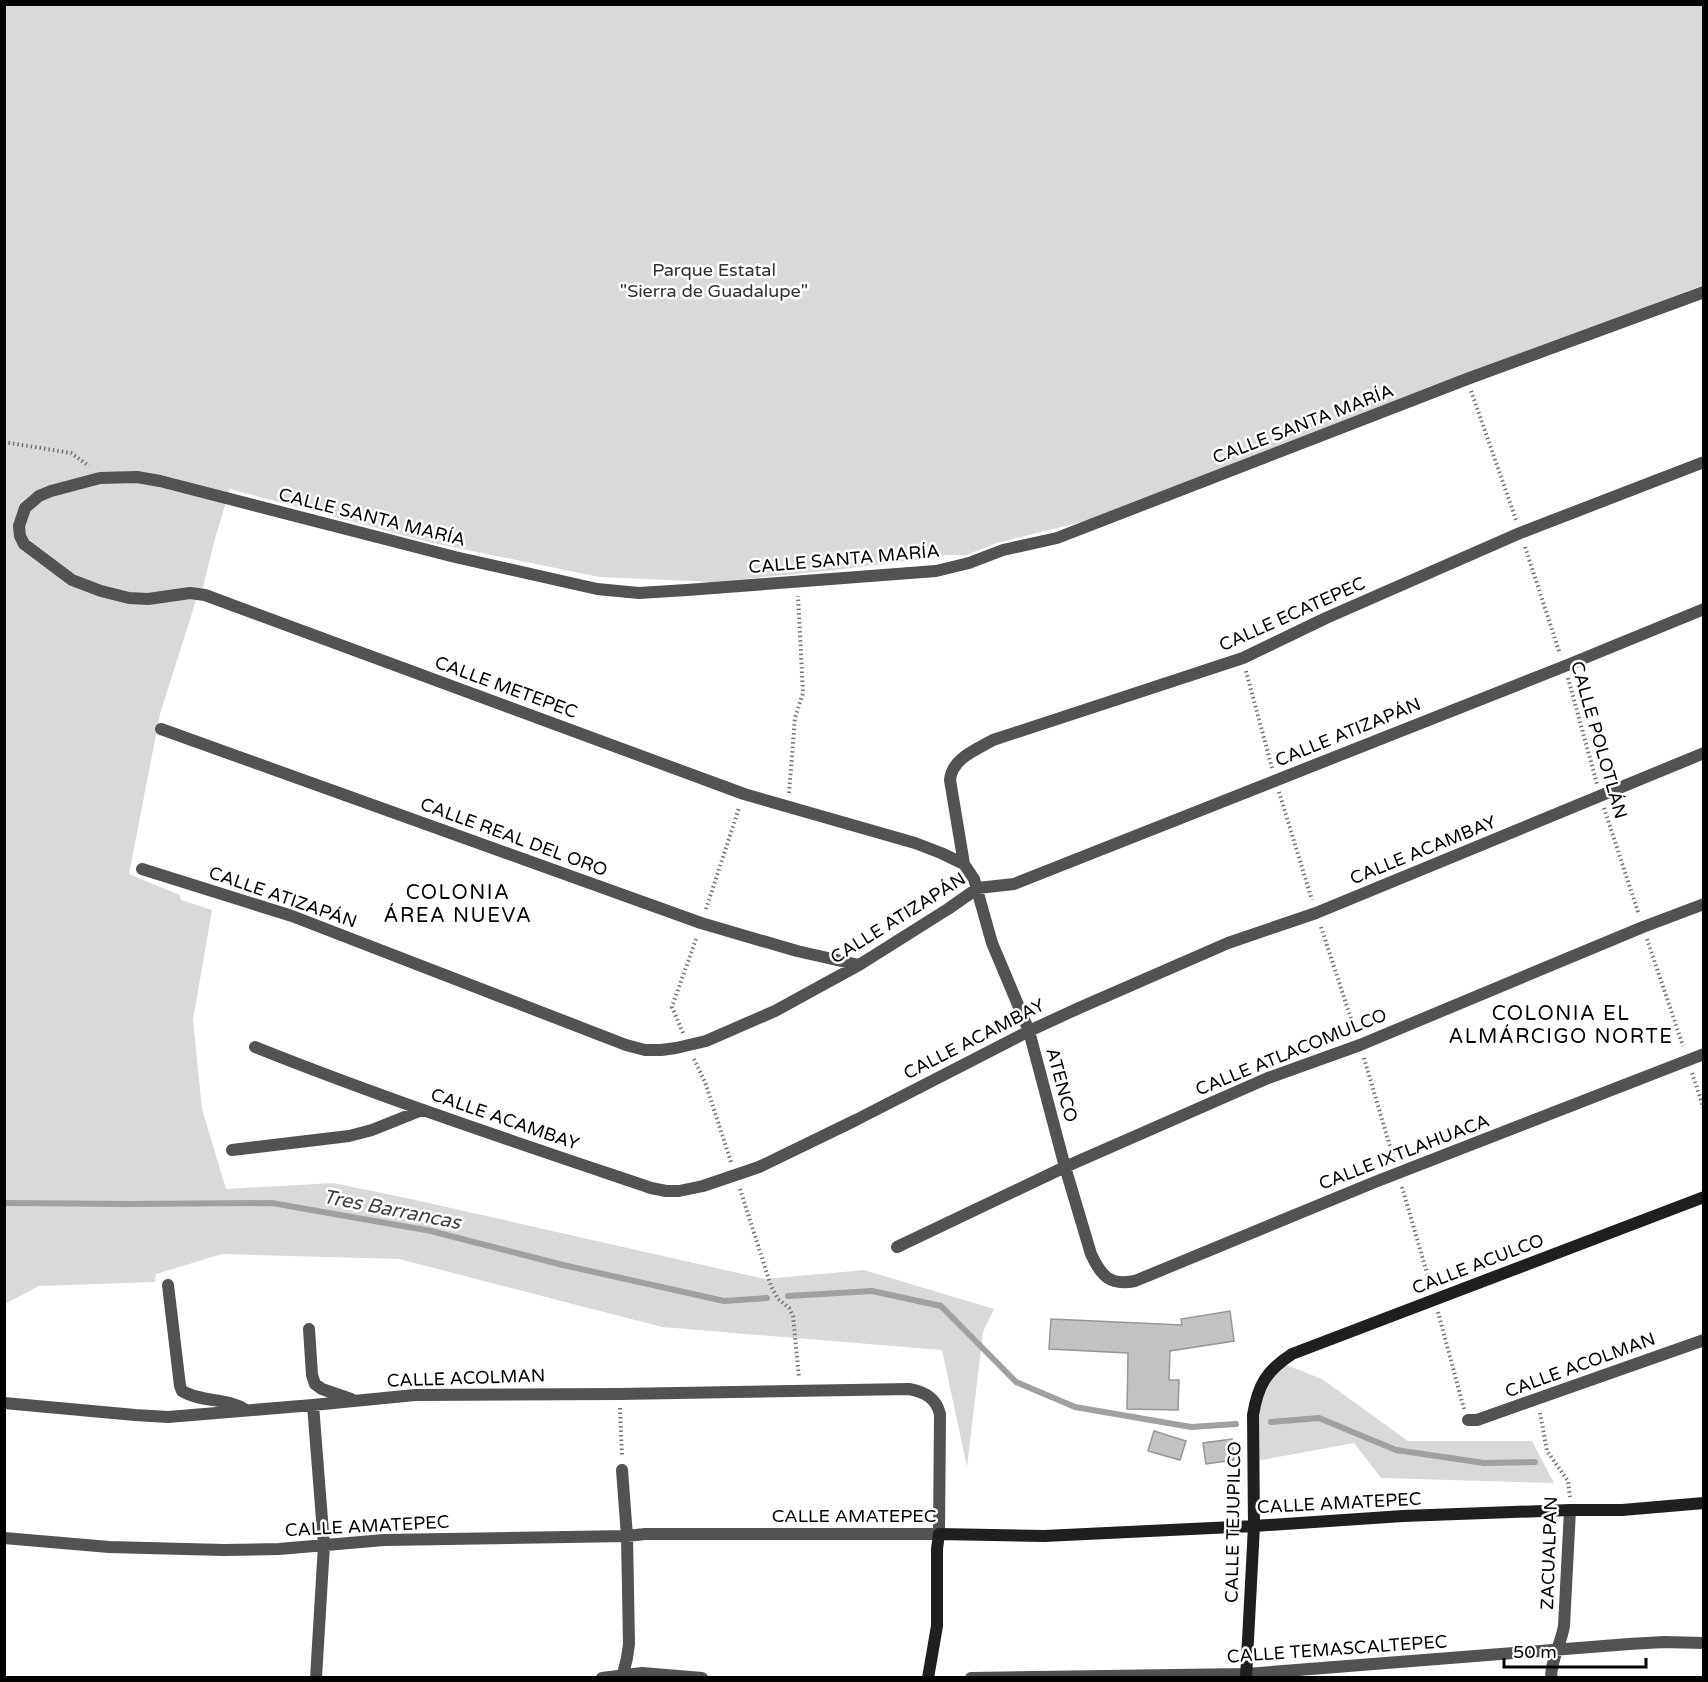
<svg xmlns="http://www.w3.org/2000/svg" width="1708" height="1682" font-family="'Varela Round',sans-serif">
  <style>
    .green { fill: #d9d9d9 }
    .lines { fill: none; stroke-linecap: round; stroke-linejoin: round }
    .stream { stroke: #a0a0a0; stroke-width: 6 }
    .building { fill: #c2c2c2; stroke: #969696; stroke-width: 1.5 }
    .path { stroke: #747474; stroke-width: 4; stroke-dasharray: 1.5 3; stroke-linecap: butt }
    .street { stroke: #525252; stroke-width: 12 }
    .secondary { stroke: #1f1f1f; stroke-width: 12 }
    .labels { text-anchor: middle; stroke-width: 5; stroke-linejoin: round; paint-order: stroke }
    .park-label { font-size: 18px; fill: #303030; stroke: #fff }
    .street-label { font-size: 18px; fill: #000; stroke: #fff }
    .neighbourhood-label { font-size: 20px; letter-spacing: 1.5px; fill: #000; stroke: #fff }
    .water-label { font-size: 20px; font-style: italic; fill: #414141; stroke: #fff }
  </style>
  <rect width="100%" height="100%" fill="#fff"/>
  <path class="green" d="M5 5H1703V285L1118 513 997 543 966 555H947L932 558 835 570 713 582 599 577 429 542 230 489 214 542 202 591H199L160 714 129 874 180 895 181 900 212 910 193 1020 202 1109 226 1189 333 1183 411 1199 765 1279 864 1270 994 1309 983 1332 967 1467 942 1350 662 1327 399 1259 222 1254 156 1274 155 1282 39 1286 5 1304Z
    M1276 1361 1322 1379 1408 1441H1532L1554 1483 1381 1478 1354 1443 1251 1462 1261 1401Z"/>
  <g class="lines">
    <path class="stream" d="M4 1203 129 1204 272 1203 431 1231 563 1265 724 1301 767 1298
      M788 1296 872 1291 941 1306 1016 1382 1075 1407 1191 1427 1236 1424
      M1271 1422 1319 1418 1396 1450 1484 1463 1535 1462"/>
  </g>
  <path class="building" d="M1230 1311 1234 1341 1170 1351 1169 1380H1179L1178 1410 1127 1409 1128 1353 1049 1349 1051 1319 1182 1325 1181 1319Z
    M1154 1431 1186 1441 1180 1460 1148 1451Z
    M1232 1439 1234 1460 1206 1464 1203 1443Z"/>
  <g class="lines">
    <path class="path" d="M1471 391 1516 520
      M4 442 71 453 89 466
      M1525 547 1560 654
      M1246 671 1272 768
      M1568 678 1597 784
      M1279 792 1312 900
      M789 793 795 718 803 693 798 596
      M1604 808 1639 915
      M706 909 739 808
      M1321 927 1355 1031
      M1647 939 1683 1046
      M683 1033 672 1007 697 936
      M1364 1058 1394 1160
      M694 1059 705 1082 731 1162
      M1692 1073 1704 1109
      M1402 1187 1431 1287
      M740 1189 771 1286 778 1299 789 1308 793 1316 799 1378
      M1438 1312 1464 1409
      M620 1408 622 1457
      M1540 1413 1547 1451 1568 1481 1570 1497"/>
    <path class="street" d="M1704 292 1467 379 1057 538 1003 550 969 563 936 571 687 590 639 593 597 589 455 557 160 481 137 477 100 478 51 491 39 496 25 508 19 526 20 536 24 544 72 580 101 591 129 598 148 599 190 593 205 595 744 794 915 843 941 853 964 864 974 879 992 943 1029 1031 1065 1167 1091 1254C1101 1276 1110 1286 1135 1281L1375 1182 1704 1054
      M161 729 701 923 797 951 859 965
      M964 864 950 780C952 758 976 750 993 740L1243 658 1326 618 1520 533 1704 462
      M142 869 292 916 626 1045 645 1050H661L676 1048 706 1041 775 1011 859 965 948 909 978 888 1014 884 1565 666 1704 609
      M255 1047C385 1099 518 1143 651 1188L666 1191H679L703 1186 759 1167 856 1120 1029 1031 1079 1008 1228 943 1316 913 1704 753
      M232 1150 349 1136 372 1130 422 1110
      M897 1247 1065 1167 1268 1078 1360 1045 1643 927 1704 904
      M168 1285 180 1386 182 1391C202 1403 226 1397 246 1410
      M309 1329 312 1375 315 1384 322 1389 351 1399
      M4 1403 135 1415 168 1417 313 1405 415 1395 620 1394 909 1389C925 1392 936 1398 940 1414L939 1534H645L627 1536 384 1540 279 1549 224 1550 109 1547 4 1538
      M313 1405 324 1545 316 1678
      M1468 1420H1477L1704 1340
      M602 1678 642 1673 702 1678
      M622 1678 627 1658 629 1644 627 1536 622 1470
      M971 1678 1246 1674 1629 1644 1664 1642 1704 1643
      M1551 1678C1551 1659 1561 1644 1564 1626L1570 1510"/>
    <path class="secondary" d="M928 1678 937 1626V1549L939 1534 1044 1536 1254 1526 1403 1516 1570 1510H1622L1704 1503
      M1246 1678 1254 1526 1253 1415C1258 1385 1266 1371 1292 1354L1704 1197"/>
  </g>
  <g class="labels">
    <g class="park-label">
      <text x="714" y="276">Parque Estatal<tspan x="714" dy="21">"Sierra de Guadalupe"</tspan></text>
    </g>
    <g class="street-label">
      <text transform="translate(1303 424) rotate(-21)" y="6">CALLE SANTA MARÍA</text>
      <text transform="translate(372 517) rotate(14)" y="6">CALLE SANTA MARÍA</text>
      <text transform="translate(844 559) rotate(-5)" y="6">CALLE SANTA MARÍA</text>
      <text transform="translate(1292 614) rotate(-24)" y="6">CALLE ECATEPEC</text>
      <text transform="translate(506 687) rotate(20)" y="6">CALLE METEPEC</text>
      <text transform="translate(1348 732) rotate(-22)" y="6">CALLE ATIZAPÁN</text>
      <text transform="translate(1599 740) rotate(74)" y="6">CALLE POLOTLÁN</text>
      <text transform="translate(514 837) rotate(20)" y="6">CALLE REAL DEL ORO</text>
      <text transform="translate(1423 850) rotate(-22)" y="6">CALLE ACAMBAY</text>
      <text transform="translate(283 897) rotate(19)" y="6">CALLE ATIZAPÁN</text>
      <text transform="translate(898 918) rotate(-32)" y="6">CALLE ATIZAPÁN</text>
      <text transform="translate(974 1039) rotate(-27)" y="6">CALLE ACAMBAY</text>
      <text transform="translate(1291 1052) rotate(-22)" y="6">CALLE ATLACOMULCO</text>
      <text transform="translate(1062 1085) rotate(75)" y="6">ATENCO</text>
      <text transform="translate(505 1119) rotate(19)" y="6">CALLE ACAMBAY</text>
      <text transform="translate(1404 1152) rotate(-21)" y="6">CALLE IXTLAHUACA</text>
      <text transform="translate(1478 1264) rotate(-21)" y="6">CALLE ACULCO</text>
      <text transform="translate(1580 1365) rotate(-20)" y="6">CALLE ACOLMAN</text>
      <text transform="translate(466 1378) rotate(-2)" y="6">CALLE ACOLMAN</text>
      <text transform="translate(1339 1503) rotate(-3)" y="6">CALLE AMATEPEC</text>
      <text x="854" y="1522">CALLE AMATEPEC</text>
      <text transform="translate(1233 1522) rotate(-89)" y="6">CALLE TEJUPILCO</text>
      <text transform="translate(367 1526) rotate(-3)" y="6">CALLE AMATEPEC</text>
      <text transform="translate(1549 1553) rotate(-88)" y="6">ZACUALPAN</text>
      <text transform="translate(1337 1649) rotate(-4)" y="6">CALLE TEMASCALTEPEC</text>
    </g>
    <g class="neighbourhood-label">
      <text x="458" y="899">COLONIA<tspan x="458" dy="23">ÁREA NUEVA</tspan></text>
      <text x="1561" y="1020">COLONIA EL<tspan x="1561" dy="23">ALMÁRCIGO NORTE</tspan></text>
    </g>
    <g class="water-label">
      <text transform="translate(392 1209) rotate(11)" y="7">Tres Barrancas</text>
    </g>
  </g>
  <rect width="1708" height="1682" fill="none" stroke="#000000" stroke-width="12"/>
  <path d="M1504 1658v9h142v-9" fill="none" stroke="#000000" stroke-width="3"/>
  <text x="1513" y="1658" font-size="18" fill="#000000" stroke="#ffffff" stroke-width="4.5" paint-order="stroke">50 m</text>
</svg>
